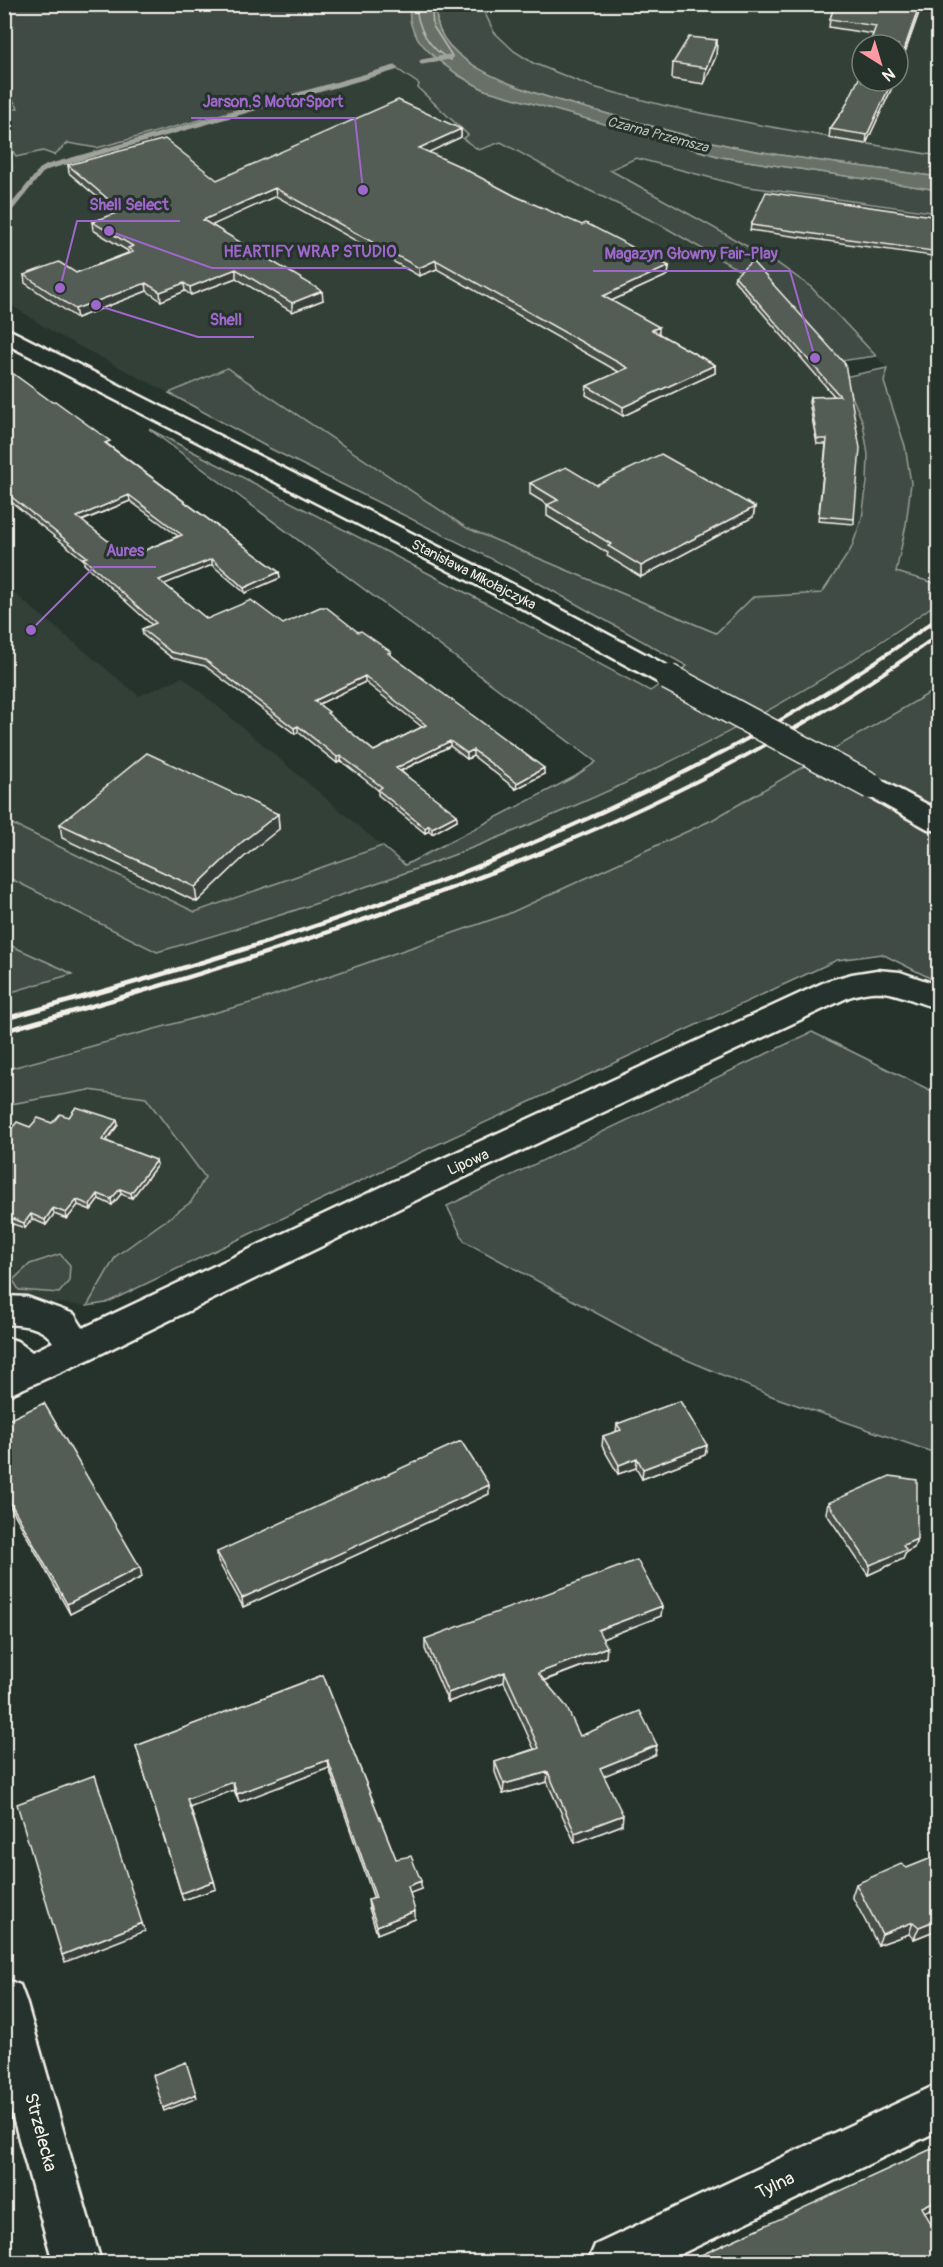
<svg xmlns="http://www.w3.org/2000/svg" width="943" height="2267" font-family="Pangolin,sans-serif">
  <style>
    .built { fill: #333f39; fill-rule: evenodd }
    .green { fill: #414b45; stroke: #9a9e96; stroke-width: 1.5 }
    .water { fill: #676f68; stroke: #9fa39b; stroke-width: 1.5 }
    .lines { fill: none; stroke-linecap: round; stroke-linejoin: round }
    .shore { stroke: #bcbdb5; stroke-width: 1.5 }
    .stream { stroke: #9fa39b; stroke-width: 5 }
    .minor-casing { stroke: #f4f1e8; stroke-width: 5 }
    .minor { fill: #26332d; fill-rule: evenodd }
    .rail-far1 { stroke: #f4f1e8; stroke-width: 4 }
    .rail { stroke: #f4f1e8; stroke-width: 4.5 }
    .minor-bridge-casing { stroke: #f4f1e8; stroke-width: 29; stroke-linecap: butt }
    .minor-bridge { stroke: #26332d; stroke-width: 26 }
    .wall { fill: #474f49; stroke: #f4f1e8; stroke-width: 1.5; fill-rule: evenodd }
    .shaded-wall { fill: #39403c; stroke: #f4f1e8; stroke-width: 1.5 }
    .building { fill: #525c55; stroke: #f4f1e8; stroke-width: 1.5; fill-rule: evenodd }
    .labels { text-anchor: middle; stroke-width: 6; stroke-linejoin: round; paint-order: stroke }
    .far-water-label { font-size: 14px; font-style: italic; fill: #bcbdb5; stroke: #26332d }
    .far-street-label { font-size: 14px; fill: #f4f1e8; stroke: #26332d }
    .street-label { font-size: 15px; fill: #f4f1e8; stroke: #26332d }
    .near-street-label { font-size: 18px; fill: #f4f1e8; stroke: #26332d }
    .leader { fill: none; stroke: #9f67cb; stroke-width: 2 }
    .callout-dot { fill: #9f67cb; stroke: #26332d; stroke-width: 2 }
    .callout-label { font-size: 16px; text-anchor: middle; font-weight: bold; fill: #9f67cb; stroke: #26332d; stroke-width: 6; stroke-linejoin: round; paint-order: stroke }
  </style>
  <rect width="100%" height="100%" fill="#26332d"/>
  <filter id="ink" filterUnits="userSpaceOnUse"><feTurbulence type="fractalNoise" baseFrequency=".0167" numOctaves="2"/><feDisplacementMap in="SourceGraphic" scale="12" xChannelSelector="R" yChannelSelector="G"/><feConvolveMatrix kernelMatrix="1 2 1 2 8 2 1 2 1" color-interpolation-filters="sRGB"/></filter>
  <g filter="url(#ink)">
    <path class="built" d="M481 5H938V156L760 125 662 105 593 87 533 63 514 51 494 32ZM862 45H898V81H862Z
      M394 67 420 84 419 88 444 110 468 136 464 138 479 150 500 142 578 185 661 225 780 294 844 377 863 423 868 455 862 518 851 549 822 593 753 597 716 633 467 528 227 368 169 393 56 334 5 301V173L16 157 68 143 97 148Z
      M636 158 742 186 938 213V579L934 583 896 572 906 525 905 446 884 382 887 368 811 287 610 170Z
      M4 585 139 696 183 677 382 846 194 912 5 820Z
      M938 602V688L712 820 508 914 254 1002 5 1070V994L71 975 5 943 4 876 157 952 237 929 321 903 512 831 677 760 824 678 894 635Z
      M89 1090 146 1098 205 1177 191 1202 116 1256 87 1306 5 1298V1105Z"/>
    <path class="green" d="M5 5H411L410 9 426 48 459 76 485 90 721 157 938 190V213L742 186 636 158 610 170 777 263 811 287 876 356 840 361 780 294 661 225 578 185 501 142 479 150 463 139 468 135 418 88 419 84 394 67 97 148 68 143 54 155 43 151 16 157 5 135V113L18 108 5 88Z
      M437 5H481L494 32 514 51 533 63 593 87 662 105 760 125 938 156V177C873 167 805 161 740 148 695 139 652 126 608 114 562 101 425 72 437 5Z
      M227 368 467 528 716 633 753 597 822 593 851 549 862 518 867 482 868 455 863 423 844 377 887 368 884 382 905 446 911 483 906 525 896 572 934 583 938 579V602C709 769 428 875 157 952L5 876 4 820 195 912 382 846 405 865 574 777 596 762 149 429 480 600 650 691 687 666 526 576 269 448 169 393Z
      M938 688V982L882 954 837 960 406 1159 106 1303 87 1306 116 1256 191 1202 205 1177 146 1098 89 1090 5 1105 4 1070 254 1002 508 914 712 820Z
      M5 943 63 969 72 974 5 994Z
      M812 1032 938 1094V1454L774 1397 666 1351 464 1241 447 1206Z
      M60 1254 70 1265 69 1281 59 1293 19 1290 13 1280 30 1264Z"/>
    <path class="water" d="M411 5H437C425 72 562 101 608 114 652 126 695 139 740 148 805 161 873 167 938 177V190L721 157 485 90C458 76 400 42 411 5Z"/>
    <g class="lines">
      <path class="shore" d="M416 4C417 28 429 49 451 60L452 56 433 26 431 4"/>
      <path class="stream" d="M422 62 449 57
        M4 217 41 171 48 167 395 68"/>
      <defs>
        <path id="minor" d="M4 327 530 593 677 671 681 677 677 683 668 685 659 683 512 603 4 343Z
          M871 777 881 780 938 810V831L928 829 861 792 857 786 861 780Z
          M877 970 900 972 938 985V1008C903 1000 889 983 849 997L433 1192 90 1359 4 1397V1337L17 1341 32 1352 53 1342C43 1326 22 1325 4 1324V1296L27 1297 74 1314 83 1328 409 1174 827 981 852 974Z
          M4 1979 20 1985 26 2001 101 2262H53L4 2085Z
          M938 2084V2131L664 2262H588L595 2245Z"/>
      </defs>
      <use href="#minor" class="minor-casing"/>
      <use href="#minor" class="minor"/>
      <path class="rail-far1" d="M509 853C659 790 806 715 938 618
        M539 853C678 796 816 724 938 635"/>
      <path class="rail" d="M4 1019C176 972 348 921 513 852
        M4 1031C187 980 367 924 543 852"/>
      <defs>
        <path id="minor-bridge" d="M668 677 871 786"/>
      </defs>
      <use href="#minor-bridge" class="minor-bridge-casing"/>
      <use href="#minor-bridge" class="minor-bridge"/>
    </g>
    <path class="wall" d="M835 4H922L898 72V45L873 34 829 27 830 19Z
      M717 40 716 56 704 84 672 79 673 63Z
      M862 81H895L866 144 829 138 830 129 844 109Z
      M461 129V137L428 152 515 196 669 266 668 275 611 301 659 334 715 365V373L623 416 586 395 587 386 619 372 437 269 419 276 276 196 212 225 323 300 292 312 236 278 191 295 185 291 161 301 147 291 77 318 25 283 24 275 76 273 128 253V251L93 230 92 222 116 213 69 173 68 165 217 180Z
      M939 217V257L750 230 751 225Z
      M735 276 845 364 854 519V524L818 521 826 444H817L809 402 810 397H835L734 280Z
      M4 367 279 572 280 578 245 593 212 565 164 584 207 619 283 624 358 632 391 652V655L544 774 516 789 473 756 467 759 450 746 401 771 457 820 432 834 429 831 425 833 378 795V790L341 761 337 763 298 732 295 734 205 666 172 658 143 635 142 629 152 625 84 564V560L4 496ZM130 501 178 536 129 557 82 521ZM365 682 422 727 374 751 329 715 319 704Z
      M530 483 596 485 755 507 753 517 641 577 607 556 608 553 547 516V505H548L530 494Z
      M278 814 279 829 244 857 197 902 62 838 60 824Z
      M69 1117 117 1120 118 1125 106 1141 156 1160 157 1165 132 1198 121 1194 112 1205 99 1199 91 1210 78 1205 67 1219 54 1214 46 1225 32 1219 25 1228 13 1224 4 1234 9 1132 52 1123Z
      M4 1422 142 1577 70 1614 4 1495Z
      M617 1424 707 1445 705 1455 642 1479 636 1468 618 1474 602 1446 603 1436 616 1432Z
      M489 1494 243 1607 218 1561 217 1552Z
      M828 1503 917 1539 914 1548 906 1552 903 1559 868 1575 826 1513Z
      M662 1606 661 1616 602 1639 606 1657 544 1681 580 1736 655 1755 603 1776 622 1825 575 1843 547 1782 503 1794 495 1772V1762L534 1749 504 1682 448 1702 425 1649V1639Z
      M323 1675 396 1859 421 1889 410 1893 415 1919 377 1934 369 1908 368 1900 374 1899 329 1768 239 1802 234 1790 190 1806 214 1881 216 1889 183 1900 136 1746Z
      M939 1855V1929L914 1939 909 1934 878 1945 852 1896 856 1884 907 1868Z"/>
    <path class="shaded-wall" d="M920 4H922L898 72V67Z
      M717 40 716 56 704 84 706 68Z
      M892 81H895L866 144 867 135Z
      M461 129V137L419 157V148Z
      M275 188 276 196 204 229 203 220Z
      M436 260 437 269 419 276V268Z
      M669 266 668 275 602 305 603 296Z
      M236 269V278L191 295 190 287Z
      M146 283 147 291 77 318 75 309Z
      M184 283 185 291 161 301 160 292Z
      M322 291 323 300 292 312V303Z
      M659 327V336L652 330Z
      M715 365V373L623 416V407Z
      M129 495 130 501 78 522 77 517Z
      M755 507 753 517 641 577V566Z
      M212 559V565L160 586 159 580Z
      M279 572 280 578 245 593 244 588Z
      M365 676V682L315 706 314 701Z
      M298 726V732L295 734 294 728Z
      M450 741V746L396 773V768Z
      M473 750V756L467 759V753Z
      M341 756V761L337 763V757Z
      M544 768V774L516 789 517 783Z
      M278 814 279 829 244 857 197 902 195 887 242 842Z
      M457 815V820L432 834V828Z
      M429 825V831L425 833V828Z
      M117 1120 118 1125 103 1145 102 1140Z
      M156 1160 157 1165 132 1198 131 1193Z
      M120 1189 121 1194 112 1205 111 1199Z
      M98 1194 99 1199 91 1210 90 1205Z
      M77 1200 78 1205 67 1219 66 1213Z
      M53 1208 54 1214 46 1225 45 1220Z
      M31 1214 32 1219 25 1228 24 1223Z
      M11 1218 13 1224 4 1234V1227Z
      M707 1445 705 1455 642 1479 643 1469Z
      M637 1458 636 1468 618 1474 619 1465Z
      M489 1485V1494L243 1607 242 1598Z
      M917 1539 914 1548 906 1552 903 1559 868 1575 870 1565 903 1545Z
      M140 1567 142 1577 70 1614 67 1604Z
      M662 1606 661 1616 597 1641 598 1630Z
      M607 1647 606 1657 537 1683 538 1673Z
      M505 1672 504 1682 448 1702V1693Z
      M657 1745 655 1755 599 1778 600 1768Z
      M328 1760 329 1768 239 1802 237 1794Z
      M548 1772 547 1782 503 1794 504 1784Z
      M233 1782 234 1790 189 1807 187 1799Z
      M623 1815 622 1825 575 1843V1833Z
      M214 1881 216 1889 183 1900 181 1893Z
      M421 1881V1889L408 1894V1886Z
      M415 1911V1919L377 1934V1926Z
      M939 1919V1929L914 1939 919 1927Z
      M913 1922 909 1934 878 1945 882 1934Z
      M142 1923 145 1931 65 1962 62 1955Z
      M196 2094 197 2098 164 2111 163 2108Z
      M939 2199V2205L918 2215 922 2207Z"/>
    <path class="building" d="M835 4H920L898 67V45H869L876 26 830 19Z
      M689 37 717 40 706 68 673 63Z
      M862 72V81H892L867 135 830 129 844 109Z
      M398 100 461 129 419 148 457 165 515 196 582 225 586 223 669 266 603 296 659 327 652 330 715 365 623 407 587 386 628 368 436 260 419 268 275 188 203 220 322 291 292 303 236 269 190 287 184 283 160 292 146 283 75 309 24 275 59 262 76 273 133 252 128 248 133 246 92 222 122 211 68 165 165 139 217 180Z
      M766 192 939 217V252L751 225Z
      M752 261 845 364 860 448 854 519 819 516 827 439H817L810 397 840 396 735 276Z
      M4 367 52 402 55 401 110 441 105 443 279 572 244 588 212 559 159 580 207 619 251 600 283 624 320 607H326L358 632 361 631 391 652 388 653 544 768 517 783 473 750 467 753 450 741 396 768 457 815 432 828 429 825 425 828 378 790 382 787 341 756 337 757 298 726 294 728 205 660 171 652 142 629 156 623 83 558 87 557 4 491ZM129 495 182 535 129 557 77 517ZM365 676 426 725 374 751 327 713 329 712 314 701Z
      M661 454 755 507 641 566 608 546 611 544 547 505 558 500 530 483 566 467 596 485Z
      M147 753 278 814 242 842 195 887 60 824Z
      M76 1107 117 1120 102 1140 156 1160 131 1193 120 1189 111 1199 98 1194 90 1205 77 1200 66 1213 53 1208 45 1220 31 1214 24 1223 11 1218 4 1227V1131L9 1132 17 1122 30 1127 38 1118 52 1123 60 1114 69 1117Z
      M680 1401 707 1445 643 1469 637 1458 619 1465 603 1436 621 1430 617 1424Z
      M44 1403 140 1567 67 1604 4 1491V1422Z
      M461 1441 489 1485 242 1598 217 1552Z
      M890 1476 917 1480V1539L903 1545 906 1550 870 1565 828 1503Z
      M637 1560 662 1606 598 1630 607 1647 538 1673 566 1706 580 1736 640 1711 657 1745 600 1768 623 1815 575 1833 548 1772 504 1784 495 1762 539 1748 505 1672 448 1693 425 1639Z
      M323 1675 396 1859 411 1856 421 1881 408 1886 415 1911 377 1926 368 1900 376 1898 328 1760 237 1794 233 1782 187 1799 214 1881 181 1893 136 1746Z
      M95 1775 142 1923 62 1955 17 1804Z
      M939 1855V1919L919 1927 913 1922 882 1934 856 1884 901 1864 907 1868Z
      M186 2062 196 2094 163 2108 153 2075Z
      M938 2146 939 2199 922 2207 939 2239V2262H686Z"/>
  </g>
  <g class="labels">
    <g class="far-water-label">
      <text transform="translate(658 134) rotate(15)" y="5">Czarna Przemsza</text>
    </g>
    <g class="far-street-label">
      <text transform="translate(474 574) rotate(27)" y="5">Stanisława Mikołajczyka</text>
    </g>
    <g class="street-label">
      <text transform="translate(468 1162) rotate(-24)" y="5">Lipowa</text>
    </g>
    <g class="near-street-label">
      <text transform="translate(41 2132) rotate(75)" y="6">Strzelecka</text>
      <text transform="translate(775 2185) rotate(-25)" y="6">Tylna</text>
    </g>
  </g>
  <path class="leader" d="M363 190L355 118H191M60 288L77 221H180M109 231L212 268H409M815 358L790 271H593M96 305L198 337H254M31 630L94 567H156"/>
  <g class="callout-dot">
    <circle cx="363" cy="190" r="6"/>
    <circle cx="60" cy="288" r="6"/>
    <circle cx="109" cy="231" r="6"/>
    <circle cx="815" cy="358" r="6"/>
    <circle cx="96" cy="305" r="6"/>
    <circle cx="31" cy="630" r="6"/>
  </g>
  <g class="callout-label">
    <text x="273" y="107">Jarson.S MotorSport</text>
    <text x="129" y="210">Shell Select</text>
    <text x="310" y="257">HEARTIFY WRAP STUDIO</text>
    <text x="691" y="259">Magazyn Głowny Fair-Play</text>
    <text x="226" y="325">Shell</text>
    <text x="125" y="556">Aures</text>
  </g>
  <rect width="943" height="2267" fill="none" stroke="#26332d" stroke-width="24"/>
  <rect x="12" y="12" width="919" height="2243" fill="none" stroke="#f4f1e8" stroke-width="2" filter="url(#ink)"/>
  <g transform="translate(880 63) rotate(143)"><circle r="28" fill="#26332d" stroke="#787f78" stroke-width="1.5"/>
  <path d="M0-4.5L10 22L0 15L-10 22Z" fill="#ff9aa2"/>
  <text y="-9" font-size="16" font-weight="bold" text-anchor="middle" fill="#f4f1e8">N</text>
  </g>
</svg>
